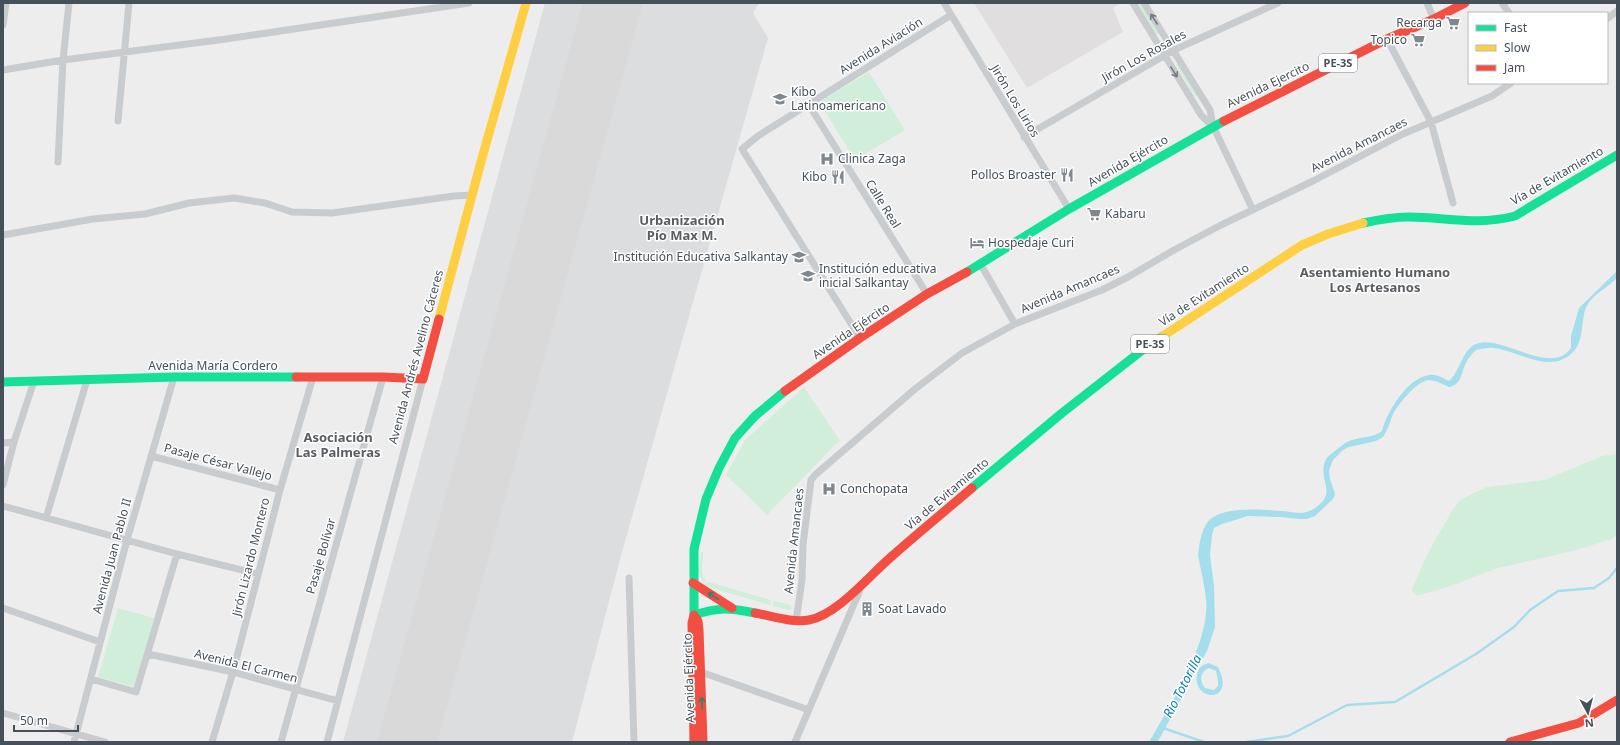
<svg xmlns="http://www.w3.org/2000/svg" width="1620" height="745" font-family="'Noto Sans',sans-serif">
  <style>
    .education { fill: #e0dedf }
    .airport { fill: #dbdddf }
    .green { fill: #d1eedb }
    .water { fill: #a4deec; fill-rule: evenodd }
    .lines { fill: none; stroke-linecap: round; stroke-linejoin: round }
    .stream { stroke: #a4deec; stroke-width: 2.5 }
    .runway { stroke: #d9d9da; stroke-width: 58 }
    .street { stroke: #c9ccce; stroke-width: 7 }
    .fast { stroke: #16e098; stroke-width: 9 }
    .slow { stroke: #ffcf43; stroke-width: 9 }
    .jam { stroke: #f24e42; stroke-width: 9 }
    .oneway { stroke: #737b83 }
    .oneway2 { stroke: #358270 }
    .labels { text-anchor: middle; stroke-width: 3; stroke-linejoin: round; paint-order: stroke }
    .shield { fill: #fff; stroke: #7d848c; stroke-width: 1 }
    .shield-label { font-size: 11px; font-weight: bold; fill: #45505a }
    .poi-label { font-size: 12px; fill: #45505a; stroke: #fff; text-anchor: start }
    .street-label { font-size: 12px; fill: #45505a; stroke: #fff }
    .neighbourhood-label { font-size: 13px; font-weight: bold; fill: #595d61; stroke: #fff }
    .water-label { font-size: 13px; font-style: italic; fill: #0b819f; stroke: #fff }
  </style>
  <rect width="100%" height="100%" fill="#eeeded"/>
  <path class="education" d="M974 3H1121L1113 8 1123 32 1027 88Z"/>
  <path class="airport" d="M545 3H759L753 13 768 38 622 552 572 742H343Z"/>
  <path class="green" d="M1137 3H1141L1159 33 1156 34Z
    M1179 63 1198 95 1195 97 1176 65Z
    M869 72 905 130 855 160 819 102Z
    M804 387 841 442 839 441 767 515 726 475 745 440Z
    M1617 454V524L1616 526 1617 535 1612 539 1573 551 1498 568 1448 587 1420 595H1416L1413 592 1412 589 1428 553 1453 509 1461 499 1487 487 1544 480 1602 456Z
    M703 551C704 562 699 572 706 581L703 583 698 571 701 552Z
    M709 582 771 600 770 605 711 588 704 584Z
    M774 601 791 605 792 609 790 610 772 606Z
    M118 608 154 618 134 687 98 677Z"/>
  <path class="water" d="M1617 271V278C1608 287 1592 295 1586 307 1581 320 1584 340 1574 351 1552 376 1519 351 1494 348 1488 347 1482 349 1476 350 1472 354 1468 358 1466 363 1461 372 1462 385 1449 387 1442 384 1436 380 1428 380 1417 381 1398 405 1393 414 1390 422 1388 430 1383 437L1376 441 1349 447 1343 450 1333 460 1329 470 1330 479 1335 494 1333 499 1315 516 1307 519H1300L1280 517 1248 516 1222 524 1214 528 1212 535 1210 555 1214 586 1215 627 1207 651 1161 736 1157 742H1149C1169 708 1203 652 1206 613 1208 596 1201 573 1198 555 1199 546 1201 531 1207 523 1220 505 1263 510 1283 511 1295 512 1304 516 1315 508 1339 492 1316 479 1326 459 1328 456 1332 453 1335 451 1339 448 1343 444 1347 442 1358 436 1372 439 1382 431 1387 412 1407 378 1429 375 1437 374 1442 378 1449 381 1461 371 1462 347 1479 343 1505 337 1552 376 1571 348V336L1579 308Z
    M1209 663 1218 667C1237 704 1192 702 1197 675 1198 667 1202 665 1209 663ZM1209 668 1216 671 1218 681V686L1214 690 1205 688C1199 681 1200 672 1209 668Z"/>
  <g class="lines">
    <path class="stream" d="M1163 728 1204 742
      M1246 742 1288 736 1347 705 1395 702 1476 654 1514 627 1530 610 1558 591 1594 588 1609 578 1617 568"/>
    <path class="runway" d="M407 742 613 3"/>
    <path class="street" d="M944 3 1069 209
      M1133 3 1201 115 1212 126
      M1144 3 1210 110 1213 126 1253 210
      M1427 3 1434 19
      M1502 3 1509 13
      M1607 19 1617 11
      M3 25 6 3
      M1387 39 1431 122 1453 203
      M3 70 63 60 226 39 469 3
      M809 105 927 294
      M118 121 129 3
      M1024 137 1174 50 1278 3
      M58 162 63 60 69 3
      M3 235 93 219 145 214 189 203 234 198 265 203 292 212 332 213 454 196 472 195
      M981 265 1015 324
      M860 338 742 149 758 136 951 15
      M3 443 14 442
      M151 456 280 490
      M3 485 14 442 34 381
      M3 506 177 554 258 574
      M46 518 87 380
      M629 578 634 742
      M3 608 100 642
      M796 621 802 580 803 545 811 480 815 475 915 389 962 353 1015 324 1102 290 1128 277 1174 250 1221 225 1313 181 1403 134 1492 96 1511 83
      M148 654 233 672 338 701
      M701 672 809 710
      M91 679 136 692 177 554
      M3 713 105 742
      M74 742 127 540 174 377
      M212 742 233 672 280 490 313 377
      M281 742 383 377
      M327 742 423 379
      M795 742 860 590"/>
    <path class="fast" d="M1363 223C1377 220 1393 217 1408 217 1446 217 1476 226 1515 216L1617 155
      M967 272 1069 209 1224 121
      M3 382 174 377H296
      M972 488 1062 413 1145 348 1163 336
      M755 613C730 608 719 607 694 615V549L706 499 719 468 735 438 755 416 785 391"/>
    <path class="slow" d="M439 319 482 158 526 3
      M1163 336 1302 245 1328 234 1363 223"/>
    <path class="jam" d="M1224 121 1387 39 1434 19 1465 3
      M296 377H383L423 379 439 319
      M785 391 860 338 927 294 967 272
      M693 583 732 608
      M755 613C772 616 792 623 809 620 837 615 869 576 891 557 917 534 945 511 972 488
      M694 615 698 621 699 630 703 742
      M694 615 692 623 694 742
      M1510 742 1579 723 1617 700"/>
  </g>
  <defs><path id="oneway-shaft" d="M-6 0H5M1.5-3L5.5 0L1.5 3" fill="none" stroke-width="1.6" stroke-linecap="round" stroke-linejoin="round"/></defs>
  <g class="oneway">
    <use href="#oneway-shaft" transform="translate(1154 19) rotate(-123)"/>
    <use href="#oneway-shaft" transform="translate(1174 72) rotate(58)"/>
  </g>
  <g class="oneway2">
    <use href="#oneway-shaft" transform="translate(713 596) rotate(-148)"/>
    <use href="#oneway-shaft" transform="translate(702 703) rotate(-92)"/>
  </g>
  <defs>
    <symbol id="supermarket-bare" viewBox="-9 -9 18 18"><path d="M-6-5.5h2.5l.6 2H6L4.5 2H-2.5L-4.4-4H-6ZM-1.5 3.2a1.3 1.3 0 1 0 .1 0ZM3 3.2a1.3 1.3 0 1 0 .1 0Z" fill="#80878d" stroke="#fff" stroke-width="2.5" paint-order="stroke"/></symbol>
    <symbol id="school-bare" viewBox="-9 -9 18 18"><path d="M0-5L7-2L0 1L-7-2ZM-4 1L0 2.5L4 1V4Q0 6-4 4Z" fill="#80878d" stroke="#fff" stroke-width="2.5" paint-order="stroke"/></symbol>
    <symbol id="hospital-bare" viewBox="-9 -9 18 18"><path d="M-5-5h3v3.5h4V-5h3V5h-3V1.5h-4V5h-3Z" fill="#80878d" stroke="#fff" stroke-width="2.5" paint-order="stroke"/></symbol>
    <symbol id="restaurant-bare" viewBox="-9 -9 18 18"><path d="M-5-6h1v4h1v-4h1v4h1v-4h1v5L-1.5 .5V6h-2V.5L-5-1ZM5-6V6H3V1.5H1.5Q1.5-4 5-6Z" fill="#80878d" stroke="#fff" stroke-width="2.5" paint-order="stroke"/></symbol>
    <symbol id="hotel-bare" viewBox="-9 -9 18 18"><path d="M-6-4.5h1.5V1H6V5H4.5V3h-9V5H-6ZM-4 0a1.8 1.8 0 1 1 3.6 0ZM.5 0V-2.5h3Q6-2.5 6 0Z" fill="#80878d" stroke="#fff" stroke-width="2.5" paint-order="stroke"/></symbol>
    <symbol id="building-bare" viewBox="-9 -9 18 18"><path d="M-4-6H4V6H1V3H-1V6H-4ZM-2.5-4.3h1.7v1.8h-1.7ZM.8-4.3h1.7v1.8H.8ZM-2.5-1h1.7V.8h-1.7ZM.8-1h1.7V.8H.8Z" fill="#80878d" stroke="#fff" stroke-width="2.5" paint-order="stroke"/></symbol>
  </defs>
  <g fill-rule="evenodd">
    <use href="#supermarket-bare" x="1443" y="13" width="20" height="20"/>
    <use href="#supermarket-bare" x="1408" y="30" width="20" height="20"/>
    <use href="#school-bare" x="770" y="89" width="20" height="20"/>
    <use href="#hospital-bare" x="817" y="149" width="20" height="20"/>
    <use href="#restaurant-bare" x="1057" y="165" width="20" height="20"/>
    <use href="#restaurant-bare" x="828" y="167" width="20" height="20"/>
    <use href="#supermarket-bare" x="1084" y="204" width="20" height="20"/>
    <use href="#hotel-bare" x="967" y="233" width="20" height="20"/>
    <use href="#school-bare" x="789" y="247" width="20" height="20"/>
    <use href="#school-bare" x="798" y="266" width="20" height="20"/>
    <use href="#hospital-bare" x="819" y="479" width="20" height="20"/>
    <use href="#building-bare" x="857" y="599" width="20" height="20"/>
  </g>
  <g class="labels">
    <g class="shield">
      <rect x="1319" y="54" width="38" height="18" rx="3"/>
      <rect x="1131" y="335" width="38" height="18" rx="3"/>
    </g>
    <g class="shield-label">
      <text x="1338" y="67">PE-3S</text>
      <text x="1150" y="348">PE-3S</text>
    </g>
    <g class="poi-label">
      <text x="1442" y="27" text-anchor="end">Recarga</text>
      <text x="1407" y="44" text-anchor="end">Topico</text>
      <text x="791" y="96">Kibo<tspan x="791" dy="14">Latinoamericano</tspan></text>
      <text x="838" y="163">Clinica Zaga</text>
      <text x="1056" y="179" text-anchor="end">Pollos Broaster</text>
      <text x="827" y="181" text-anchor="end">Kibo</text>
      <text x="1105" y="218">Kabaru</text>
      <text x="988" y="247">Hospedaje Curi</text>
      <text x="788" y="261" text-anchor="end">Institución Educativa Salkantay</text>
      <text x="819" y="273">Institución educativa<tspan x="819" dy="14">inicial Salkantay</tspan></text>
      <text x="840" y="493">Conchopata</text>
      <text x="878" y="613">Soat Lavado</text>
    </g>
    <g class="street-label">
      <text transform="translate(881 46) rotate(-32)" y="4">Avenida Aviación</text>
      <text transform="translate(1144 56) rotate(-29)" y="4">Jirón Los Rosales</text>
      <text transform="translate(1268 85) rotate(-26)" y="4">Avenida Ejercito</text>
      <text transform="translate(1015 101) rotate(59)" y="4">Jirón Los Lirios</text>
      <text transform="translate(1359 145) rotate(-27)" y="4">Avenida Amancaes</text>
      <text transform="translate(1128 161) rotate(-30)" y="4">Avenida Ejército</text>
      <text transform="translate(1557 176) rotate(-30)" y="4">Vía de Evitamiento</text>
      <text transform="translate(883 204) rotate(58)" y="4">Calle Real</text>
      <text transform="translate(1070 289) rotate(-23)" y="4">Avenida Amancaes</text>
      <text transform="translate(1204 295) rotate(-33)" y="4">Vía de Evitamiento</text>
      <text transform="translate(851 331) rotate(-34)" y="4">Avenida Ejército</text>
      <text transform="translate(416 357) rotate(-75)" y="4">Avenida Andrés Avelino Cáceres</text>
      <text x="213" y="370">Avenida María Cordero</text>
      <text transform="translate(218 462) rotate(15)" y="4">Pasaje César Vallejo</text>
      <text transform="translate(947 494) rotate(-40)" y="4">Vía de Evitamiento</text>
      <text transform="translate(794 541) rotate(-84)" y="4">Avenida Amancaes</text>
      <text transform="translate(112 556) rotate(-75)" y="4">Avenida Juan Pablo II</text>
      <text transform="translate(321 556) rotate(-74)" y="4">Pasaje Bolívar</text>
      <text transform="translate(251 557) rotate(-76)" y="4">Jirón Lizardo Montero</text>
      <text transform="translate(246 666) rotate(14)" y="4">Avenida El Carmen</text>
      <text transform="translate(689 678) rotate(-92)" y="4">Avenida Ejército</text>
    </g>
    <g class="neighbourhood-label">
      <text x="682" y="225">Urbanización<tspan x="682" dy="15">Pío Max M.</tspan></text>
      <text x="1375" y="277">Asentamiento Humano<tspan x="1375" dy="15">Los Artesanos</tspan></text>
      <text x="338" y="442">Asociación<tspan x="338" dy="15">Las Palmeras</tspan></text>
    </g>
    <g class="water-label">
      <text transform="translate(1182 686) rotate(-63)" y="5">Rio Totorilla</text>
    </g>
  </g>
  <rect width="1620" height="745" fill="none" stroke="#45505a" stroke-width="8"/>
  <rect x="1468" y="12" width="140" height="72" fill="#ffffff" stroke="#b5b9bd"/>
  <rect x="1476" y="25" width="20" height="6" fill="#16e098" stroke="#b5b9bd"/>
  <text x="1504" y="32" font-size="12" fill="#45505a">Fast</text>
  <rect x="1476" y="45" width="20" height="6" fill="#ffcf43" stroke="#b5b9bd"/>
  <text x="1504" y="52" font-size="12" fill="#45505a">Slow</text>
  <rect x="1476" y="65" width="20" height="6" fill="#f24e42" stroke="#b5b9bd"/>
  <text x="1504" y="72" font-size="12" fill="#45505a">Jam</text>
  <g transform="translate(1588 713) rotate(173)" stroke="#ffffff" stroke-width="3" paint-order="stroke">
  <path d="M0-3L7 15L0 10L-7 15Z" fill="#45505a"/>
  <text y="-6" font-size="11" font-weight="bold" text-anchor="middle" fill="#45505a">N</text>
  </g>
  <path d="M14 725v6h64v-6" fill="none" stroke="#45505a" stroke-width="2"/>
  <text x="20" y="725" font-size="12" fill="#45505a" stroke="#ffffff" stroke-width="3" paint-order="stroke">50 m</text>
</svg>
